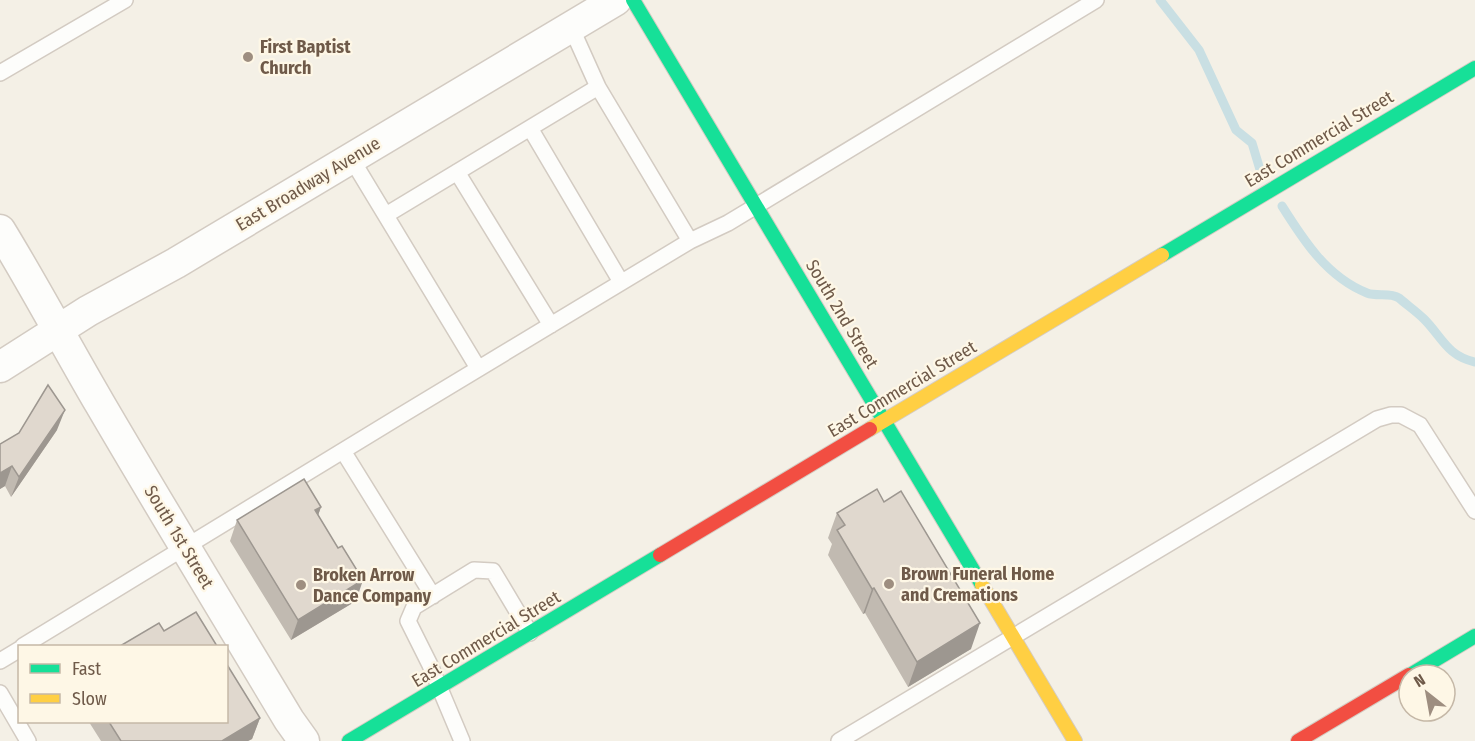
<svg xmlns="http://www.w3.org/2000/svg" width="1475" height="741" font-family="'Fira Sans Condensed',sans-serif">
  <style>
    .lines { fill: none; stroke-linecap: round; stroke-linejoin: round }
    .stream { stroke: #c9dfe3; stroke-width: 9 }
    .lane-casing { stroke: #d3cbc2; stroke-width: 18 }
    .street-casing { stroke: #d3cbc2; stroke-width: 33 }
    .fast-casing { stroke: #d4ccc3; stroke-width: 16 }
    .slow-casing { stroke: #d4ccc3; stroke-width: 16 }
    .jam-casing { stroke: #d4ccc3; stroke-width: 16 }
    .lane { stroke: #fdfdfb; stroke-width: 15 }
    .street { stroke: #fdfdfb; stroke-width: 30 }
    .fast { stroke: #16e098; stroke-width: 14 }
    .slow { stroke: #ffcf43; stroke-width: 14 }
    .jam { stroke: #f24e42; stroke-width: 14 }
    .wall { fill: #c1bab1 }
    .shaded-wall { fill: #9d9790 }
    .building { fill: #e0d8ce; stroke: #9d9790; stroke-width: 1.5 }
    .poi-dot { fill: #9e8e80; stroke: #fef7e6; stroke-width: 2 }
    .labels { text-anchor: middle; stroke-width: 4.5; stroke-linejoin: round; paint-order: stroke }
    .poi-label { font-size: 18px; font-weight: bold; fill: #6f5a49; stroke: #fef7e6; text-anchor: start }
    .street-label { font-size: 18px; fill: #6f5a49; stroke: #fef7e6 }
  </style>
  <rect width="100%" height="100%" fill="#f4f0e6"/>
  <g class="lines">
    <path class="stream" d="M1160 0 1199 50 1236 130 1252 143 1261 173
      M1282 206C1304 241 1327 277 1367 293 1377 297 1390 292 1399 298 1407 305 1416 311 1424 319 1442 337 1447 356 1475 362"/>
    <defs>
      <path id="lane" d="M571 27 598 87 690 241
        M0 73 125 0
        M530 128 621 282
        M351 158 478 368
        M457 172 551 325
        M386 215 598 87
        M343 451 433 596
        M23 646 400 416 690 241 728 223 1096 0
        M0 661 20 649
        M0 693 28 741
        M462 741 430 665 408 621 414 607 474 570 493 571 530 633
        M839 741 1377 419 1391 415H1401L1420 425 1475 511"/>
      <path id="street" d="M0 230C35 287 66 346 100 404 162 510 226 615 289 720L304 741
        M0 367 88 311 176 263 616 0"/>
      <path id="fast" d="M633 0 982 585
        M1162 255 1475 68
        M1410 675 1475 636
        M349 741 660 555"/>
      <path id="slow" d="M870 429 1162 255
        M982 585 1075 741"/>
      <path id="jam" d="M660 555 870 429
        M1298 741 1409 675"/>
    </defs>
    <use href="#lane" class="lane-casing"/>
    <use href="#street" class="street-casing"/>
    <use href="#fast" class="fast-casing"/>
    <use href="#slow" class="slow-casing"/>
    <use href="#jam" class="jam-casing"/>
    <use href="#lane" class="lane"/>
    <use href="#street" class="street"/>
    <use href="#fast" class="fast"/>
    <use href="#slow" class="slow"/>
    <use href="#jam" class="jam"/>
  </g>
  <path class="wall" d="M57 430 11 497 5 486 0 489V444Z
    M321 507 318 515 356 601 291 640 230 541 237 520Z
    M837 513 971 649 908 687 865 613 863 614 828 555 832 544 828 538Z
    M260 718 252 739 248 741H101L89 722H226Z"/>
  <path class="shaded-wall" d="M65 410 57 430 11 497 19 477Z
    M12 466 5 486 0 489V473Z
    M321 507 314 527 315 510Z
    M363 580 356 601 291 640 298 620Z
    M874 588 865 613 863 614 872 589Z
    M980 623 971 649 908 687 917 662Z
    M260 718 252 739 248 741H222Z"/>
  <path class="building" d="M48 385 65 410 19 477 12 466 0 473V444L19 433Z
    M304 479 321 507 315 510 338 548 342 546 363 580 298 620 237 520Z
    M877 489 884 502 901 491 980 623 917 662 874 588 872 589 837 530 845 525 837 513Z
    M196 612 217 646H120L159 623 164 631Z
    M226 663 260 718 222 741H121L109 722H226Z"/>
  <g class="poi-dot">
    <circle cx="248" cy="57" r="6"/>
    <circle cx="889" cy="584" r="6"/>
    <circle cx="301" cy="585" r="6"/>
  </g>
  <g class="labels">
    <g class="poi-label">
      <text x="260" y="53">First Baptist<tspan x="260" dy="21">Church</tspan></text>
      <text x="901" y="580">Brown Funeral Home<tspan x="901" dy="21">and Cremations</tspan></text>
      <text x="313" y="581">Broken Arrow<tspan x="313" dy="21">Dance Company</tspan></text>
    </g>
    <g class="street-label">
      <text transform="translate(1319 139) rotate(-31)" y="6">East Commercial Street</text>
      <text transform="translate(308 184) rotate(-31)" y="6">East Broadway Avenue</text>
      <text transform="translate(842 314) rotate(59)" y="6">South 2nd Street</text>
      <text transform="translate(902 389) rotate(-31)" y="6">East Commercial Street</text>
      <text transform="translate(179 537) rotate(59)" y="6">South 1st Street</text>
      <text transform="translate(486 639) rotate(-31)" y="6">East Commercial Street</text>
    </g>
  </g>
  <rect x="18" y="645" width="210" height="78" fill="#fef7e6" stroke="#c5b8a7" stroke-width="1.5"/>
  <rect x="30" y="664" width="30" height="9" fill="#16e098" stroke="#c5b8a7" stroke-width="1.5"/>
  <text x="72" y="675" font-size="18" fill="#6f5a49">Fast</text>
  <rect x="30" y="694" width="30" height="9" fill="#ffcf43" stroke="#c5b8a7" stroke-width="1.5"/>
  <text x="72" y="705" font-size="18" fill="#6f5a49">Slow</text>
  <g transform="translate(1427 693) rotate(329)"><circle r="28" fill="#fef7e6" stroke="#c5b8a7" stroke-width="1.5"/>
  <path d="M0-4.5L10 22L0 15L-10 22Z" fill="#9e8e80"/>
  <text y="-9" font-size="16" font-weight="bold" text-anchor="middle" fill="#6f5a49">N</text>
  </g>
</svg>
